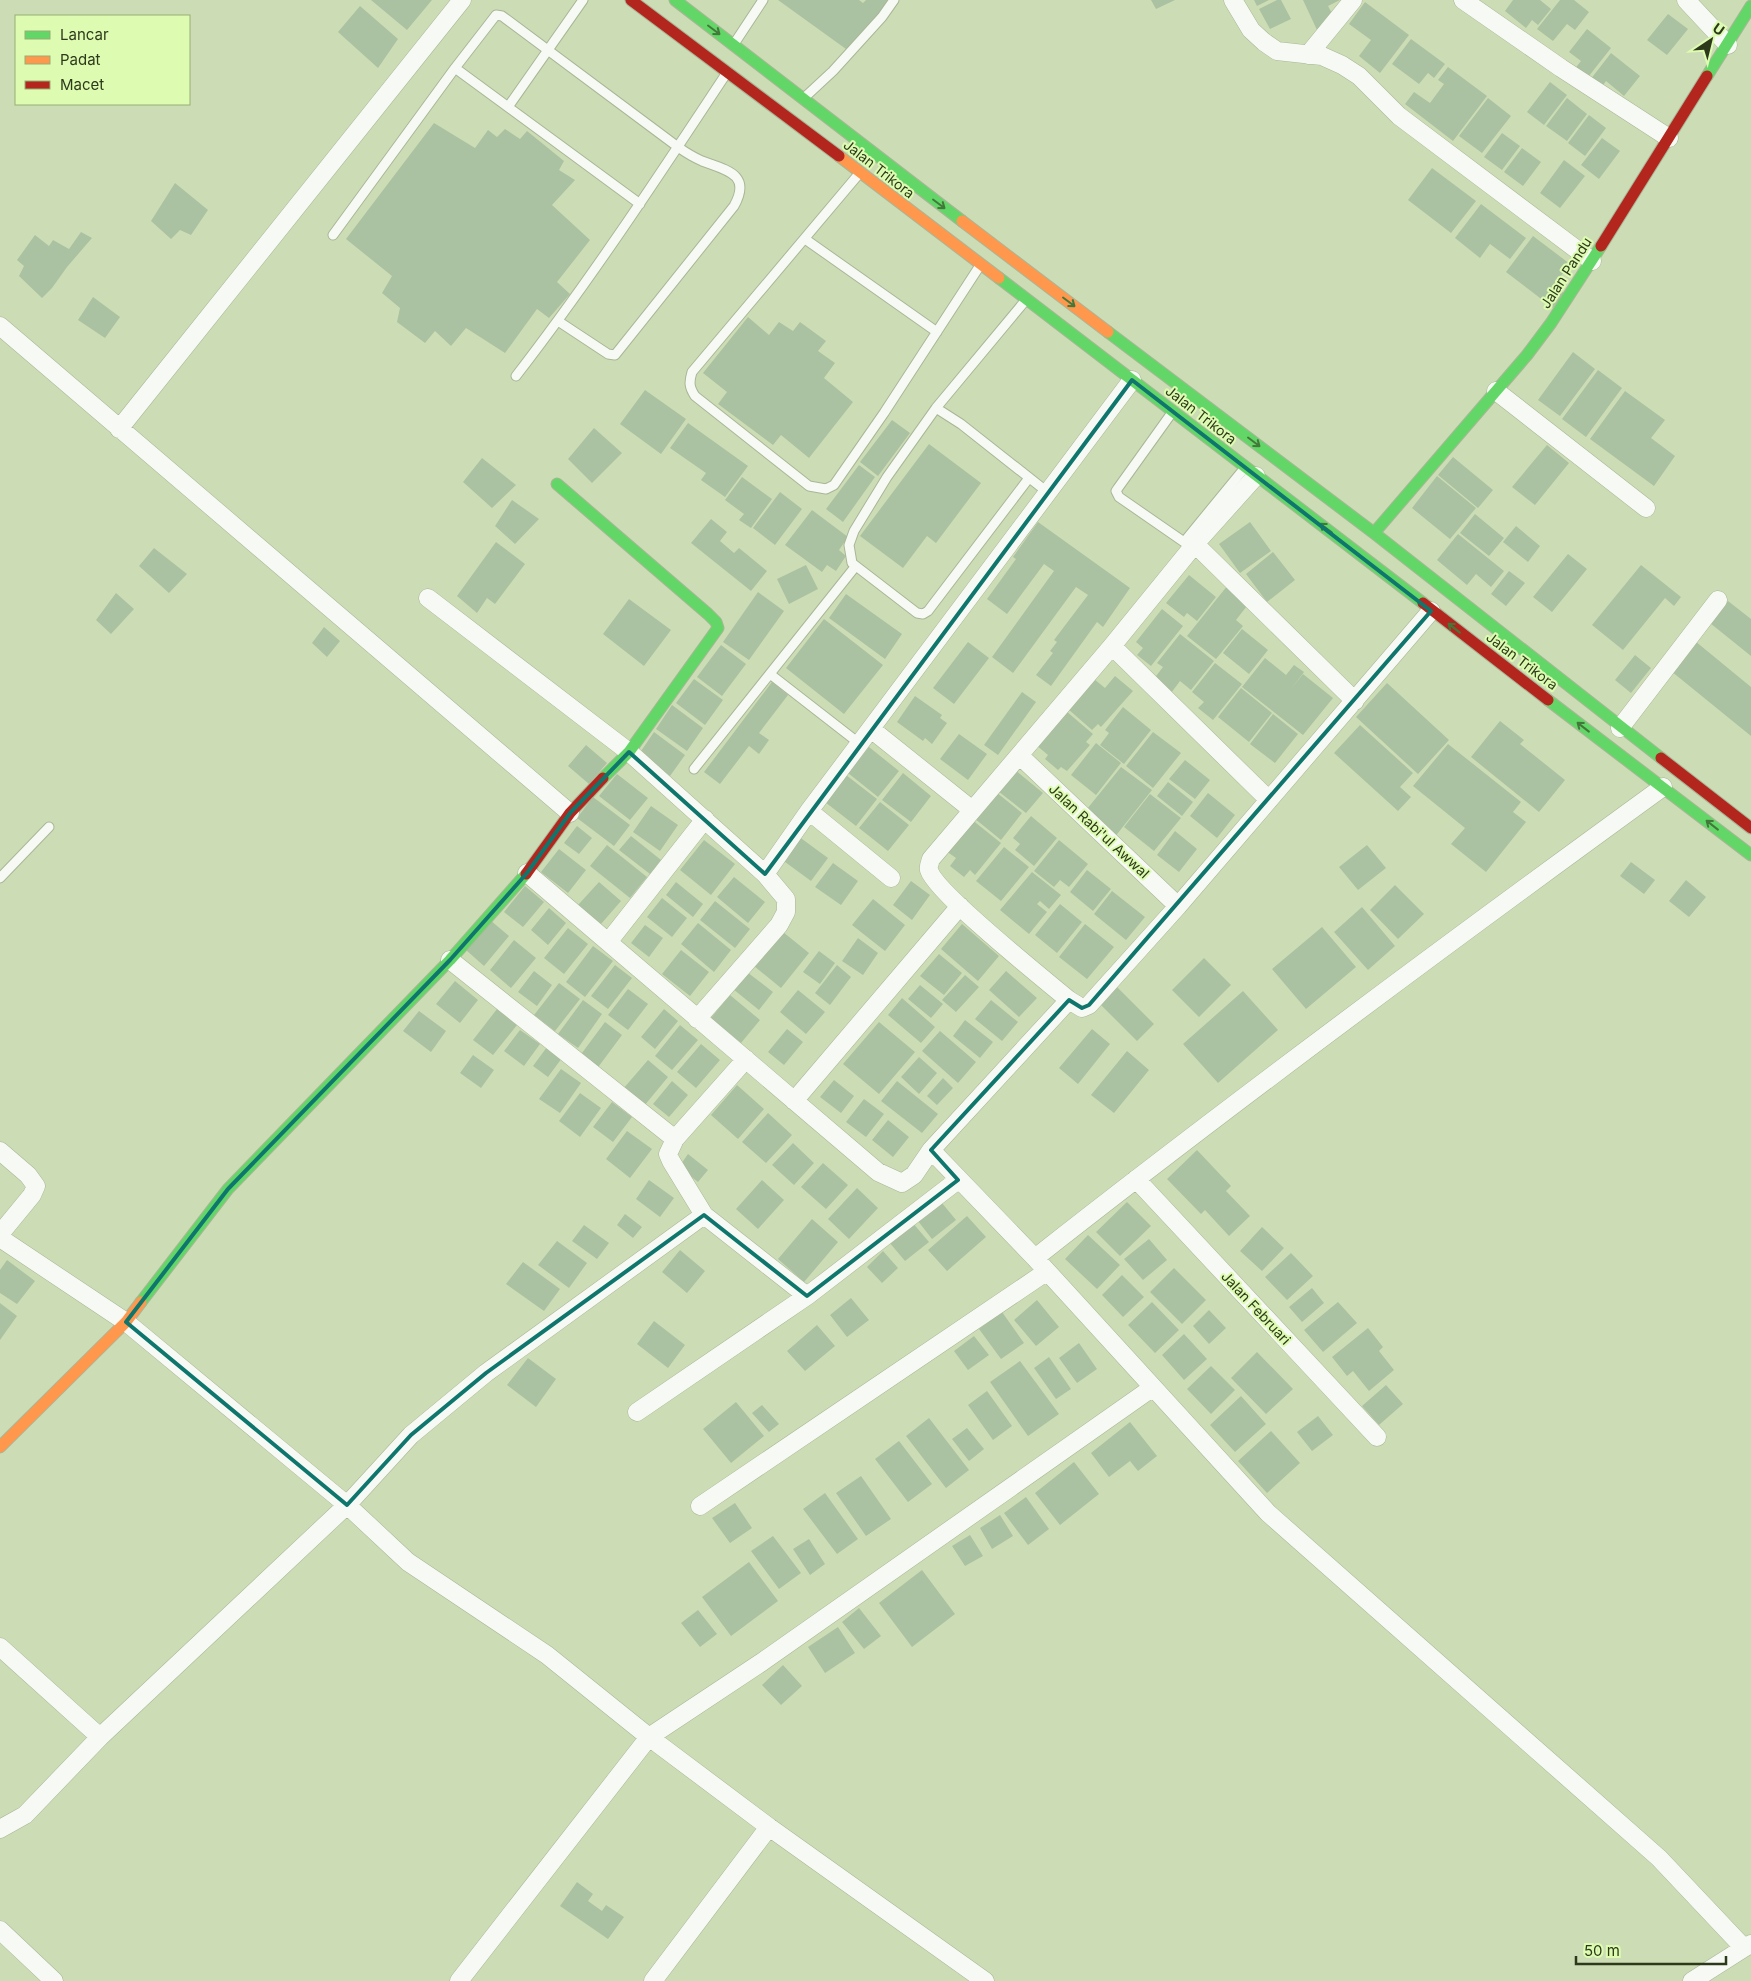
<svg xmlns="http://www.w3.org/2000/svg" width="1751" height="1981" font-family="Inter,sans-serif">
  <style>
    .building { fill: #aac2a1 }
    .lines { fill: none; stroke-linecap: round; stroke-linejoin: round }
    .lane-casing { stroke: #a9b697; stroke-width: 11 }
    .street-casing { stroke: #a9b697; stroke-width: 19 }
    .fast-casing { stroke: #a9b697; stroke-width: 13 }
    .slow-casing { stroke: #a9b697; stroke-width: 13 }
    .jam-casing { stroke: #a9b697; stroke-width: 13 }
    .lane { stroke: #f7faf4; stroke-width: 9 }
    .street { stroke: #f7faf4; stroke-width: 18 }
    .fast { stroke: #63d668; stroke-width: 11 }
    .slow { stroke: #ff974d; stroke-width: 11 }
    .jam { stroke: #b3261e; stroke-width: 11 }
    .oneway { stroke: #43783a }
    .marked { fill: none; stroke: #0f766e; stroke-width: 4; stroke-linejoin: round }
    .labels { text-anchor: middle; stroke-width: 4; stroke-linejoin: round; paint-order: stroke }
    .street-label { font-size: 14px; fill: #2d391b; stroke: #ddfcb1 }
  </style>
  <rect width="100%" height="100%" fill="#ccddb5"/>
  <path class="building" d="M371 0H432L407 30Z
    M778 0H859L863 3 866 0H892L846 49Z
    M1151 0H1175L1156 9Z
    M1254 0H1269L1257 6Z
    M1277 0H1281L1291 19 1270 29 1259 9Z
    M1303 0H1340L1328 6 1336 21 1317 30Z
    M1513 0H1540L1551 9 1538 25 1532 20 1526 28 1505 11Z
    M1560 0H1574L1589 12 1575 30 1567 24 1553 41 1537 29Z
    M1365 2 1409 35 1380 73 1359 56 1371 40 1349 24Z
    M360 6 398 39 378 68 338 32Z
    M1668 14 1688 29 1667 55 1647 40Z
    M1587 29 1611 48 1585 81 1573 71 1581 61 1569 52Z
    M1411 39 1445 64 1434 78 1428 73 1419 84 1392 64Z
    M1611 53 1640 76 1624 96 1606 81 1601 88 1590 80Z
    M1448 67 1487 96 1453 141 1405 104 1414 92 1430 103 1444 84 1438 80Z
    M1550 82 1567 95 1544 125 1527 112Z
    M1488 98 1511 116 1482 153 1459 136Z
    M1567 98 1587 114 1567 141 1546 126Z
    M1589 115 1606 128 1585 156 1568 143Z
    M434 123 475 148 488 130 497 137 505 129 520 139 527 131 564 161 559 170 575 180 552 205 590 240 557 282 570 294 549 318 537 309 505 353 466 328 451 346 435 331 425 343 397 322 400 308 382 293 392 276 346 239Z
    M1502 133 1520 146 1502 170 1484 157Z
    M1602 138 1620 151 1599 179 1581 165Z
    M1522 148 1541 162 1523 186 1504 172Z
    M1564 160 1585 176 1560 208 1540 193Z
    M1432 168 1476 201 1451 233 1408 200Z
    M175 183 208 210 191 235 180 230 171 239 151 221Z
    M1481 204 1526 238 1510 259 1490 244 1480 258 1455 238Z
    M81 232 92 238 67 267 52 288 42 298 19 276 24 266 17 260 35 235 49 246 53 240 69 249Z
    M1533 236 1570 264 1554 285 1564 293 1553 308 1506 272Z
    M93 297 120 317 105 338 78 320Z
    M748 317 769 335 779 322 793 331 800 322 826 341 818 351 835 363 824 378 853 402 809 458 781 435 773 445 718 404 727 392 703 373Z
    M1573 352 1595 369 1560 416 1538 400Z
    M1598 370 1622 388 1586 437 1562 419Z
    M645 390 686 419 661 454 620 424Z
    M1625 391 1665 420 1651 438 1675 456 1654 486 1590 439Z
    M892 420 910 433 878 476 860 462Z
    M688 423 748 466 725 497 701 480 706 473 670 448Z
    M594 428 622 453 592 483 568 459Z
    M929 444 981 483 936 543 927 536 903 568 860 536Z
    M1547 445 1569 463 1535 505 1512 487Z
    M1453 457 1493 490 1478 508 1438 475Z
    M482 458 516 485 492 508 463 482Z
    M859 465 875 477 843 522 826 509Z
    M1437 476 1476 508 1450 539 1412 508Z
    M742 477 772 499 751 528 739 520 744 514 725 500Z
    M780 492 802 509 775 545 753 528Z
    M512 500 539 519 515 544 495 526Z
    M812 510 848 537 839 550 846 556 836 571 827 565 822 572 785 545Z
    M1475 514 1504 538 1489 556 1460 533Z
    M711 519 727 532 720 541 734 553 739 548 767 571 751 591 691 543Z
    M1038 522 1130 588 1103 627 1097 622 1051 686 1036 675 1053 653 1050 651 1057 642 1054 640 1088 595 1076 587 1013 673 992 657 1054 571 1044 564 1007 614 987 599 1016 559 1013 557Z
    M1250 522 1271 551 1240 573 1219 544Z
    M1516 526 1540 546 1528 562 1503 542Z
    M1458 534 1504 571 1491 587 1476 574 1467 585 1437 560Z
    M496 542 525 564 495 604 487 598 477 613 457 596Z
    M154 548 187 574 169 593 139 566Z
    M1273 552 1295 580 1267 602 1246 574Z
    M1568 554 1587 569 1552 612 1533 597Z
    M806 565 818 589 789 604 777 579Z
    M1641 565 1681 597 1674 606 1665 598 1623 650 1592 625Z
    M1509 571 1525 583 1506 606 1491 594Z
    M1189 575 1216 597 1197 621 1187 613 1184 617 1166 603Z
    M1228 585 1250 602 1236 620 1243 626 1216 659 1187 636Z
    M758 592 784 611 749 660 723 642Z
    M116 593 134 609 111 634 96 620Z
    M846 594 902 634 885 659 829 618Z
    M629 599 671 630 644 666 603 634Z
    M1728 601 1751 619V656L1710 623Z
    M1162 609 1183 626 1151 666 1137 655 1143 648 1136 642Z
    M824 619 883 665 844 714 786 668Z
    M324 627 340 641 327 657 312 643Z
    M1242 629 1268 650 1249 674 1223 653Z
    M1180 634 1214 661 1191 690 1180 681 1171 693 1153 680 1163 667 1157 663Z
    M1695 641 1751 687V736L1671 671Z
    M968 642 989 658 954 704 933 688Z
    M721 645 746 664 722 696 697 677Z
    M1635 655 1651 668 1631 693 1615 680Z
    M1265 658 1286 675 1294 665 1304 672 1291 689 1303 674 1333 698 1303 735 1242 687Z
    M1215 663 1242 684 1213 720 1198 708 1204 702 1192 692Z
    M1115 676 1133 691 1101 727 1098 724 1092 730 1068 709 1094 679 1105 688Z
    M694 679 723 700 705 725 676 703Z
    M772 682 788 695 759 733 769 740 759 754 749 746 720 784 704 772Z
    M1387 683 1449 740 1418 774 1356 717Z
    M1241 688 1272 713 1249 742 1218 717Z
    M1022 692 1036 702 998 755 984 745Z
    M915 696 942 715 940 718 947 723 932 744 925 738 923 741 897 722Z
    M672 705 703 728 687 751 656 729Z
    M1123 707 1151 730 1124 764 1100 745 1109 733 1105 730Z
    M1066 711 1093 734 1086 742 1090 745 1067 771 1061 767 1058 770 1045 759 1048 755 1036 745Z
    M1273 714 1298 734 1275 763 1250 744Z
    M1500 721 1524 740 1520 744 1565 780 1539 812 1471 757Z
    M1360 725 1413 773 1400 787 1411 797 1398 811 1334 753Z
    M654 732 685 755 670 776 639 754Z
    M1153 732 1181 753 1153 788 1126 766Z
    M959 734 987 754 968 780 940 759Z
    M1096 743 1121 763 1096 795 1071 775Z
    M1448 744 1521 802 1513 812 1526 822 1486 872 1451 844 1465 828 1413 786Z
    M586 745 607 763 589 784 568 766Z
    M869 747 899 771 878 797 848 773Z
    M1185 760 1210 780 1195 799 1169 779Z
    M1121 767 1152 790 1114 838 1083 814Z
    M1015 770 1043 793 1026 813 998 791Z
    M903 773 931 796 911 822 882 800Z
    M617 774 648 798 630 820 599 796Z
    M846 775 877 799 856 826 825 802Z
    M1168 782 1193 802 1182 816 1157 796Z
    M996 792 1022 813 1001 840 974 818Z
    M1208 793 1235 815 1217 838 1190 816Z
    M1150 794 1181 818 1154 851 1124 827Z
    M593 797 630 825 614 846 577 818Z
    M880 802 909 825 888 851 859 828Z
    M651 806 678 825 660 851 633 832Z
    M1031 816 1057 838 1034 866 1015 850 1020 844 1013 838Z
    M971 819 1001 843 975 875 970 870 964 877 950 866 956 858 946 851Z
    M577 826 592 838 579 854 564 843Z
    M1175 831 1197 849 1179 872 1157 855Z
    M631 836 661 860 650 874 619 850Z
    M798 836 828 858 811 881 781 859Z
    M704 840 735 864 711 895 680 870Z
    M1059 840 1088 864 1069 887 1060 880 1054 887 1034 871Z
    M607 845 647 877 630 898 590 866Z
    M1367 845 1386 868 1358 890 1339 867Z
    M1004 847 1029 867 1001 901 976 881Z
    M559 849 586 870 568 893 541 872Z
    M1631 862 1655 880 1644 894 1620 876Z
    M833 863 858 881 841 905 815 887Z
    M1087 870 1111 889 1093 911 1070 892Z
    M1032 872 1061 895 1049 909 1040 901 1037 904 1047 912 1029 934 1000 910Z
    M734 877 765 902 748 923 717 897Z
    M1686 880 1706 897 1689 917 1669 901Z
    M911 881 930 895 912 920 893 905Z
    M599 882 621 901 601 924 578 905Z
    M676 882 703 904 693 917 666 895Z
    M1395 885 1424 914 1398 939 1370 910Z
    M525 886 544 902 523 927 504 912Z
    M1112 891 1145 917 1126 940 1094 914Z
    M662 898 687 918 672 937 647 917Z
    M873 899 905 925 885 951 852 925Z
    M715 901 750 929 735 948 700 920Z
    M1060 904 1082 922 1057 953 1035 935Z
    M1362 907 1395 946 1368 970 1334 932Z
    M549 908 566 923 548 945 531 930Z
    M490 920 509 936 484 966 466 950Z
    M698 923 731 950 714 972 681 944Z
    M962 924 999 956 978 981 941 949Z
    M1085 924 1114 947 1087 979 1059 957Z
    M645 925 663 938 649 957 631 943Z
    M1322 927 1356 967 1306 1009 1272 969Z
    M568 928 588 944 564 974 544 958Z
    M783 932 809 953 781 988 754 966Z
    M858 938 878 953 863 975 842 961Z
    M514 940 536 958 511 988 490 970Z
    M593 946 613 961 585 997 566 982Z
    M681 950 709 972 690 996 662 974Z
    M819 951 835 963 820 984 803 972Z
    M939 954 962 973 944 995 920 976Z
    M1204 958 1231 985 1199 1017 1172 990Z
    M615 965 632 978 608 1009 591 996Z
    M837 965 851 977 830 1005 815 993Z
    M534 971 552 985 537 1006 518 992Z
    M1006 971 1037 998 1019 1017 989 990Z
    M747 972 773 992 759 1010 733 989Z
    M965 975 979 987 956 1012 942 1000Z
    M455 981 478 1000 460 1023 436 1004Z
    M559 983 580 999 555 1031 534 1015Z
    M920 985 943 1004 931 1018 908 999Z
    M1117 987 1154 1024 1137 1041 1100 1004Z
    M628 989 648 1004 628 1030 608 1015Z
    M798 990 825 1012 806 1034 780 1012Z
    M1243 991 1278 1030 1218 1083 1183 1044Z
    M730 995 760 1020 741 1043 711 1018Z
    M902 998 935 1027 921 1043 888 1015Z
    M583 1000 602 1014 578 1048 558 1034Z
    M991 1000 1018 1022 1002 1041 975 1019Z
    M497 1009 517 1025 493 1055 473 1040Z
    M664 1009 678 1021 655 1049 641 1037Z
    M419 1011 446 1031 431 1052 403 1031Z
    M965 1020 993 1042 980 1058 953 1036Z
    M605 1022 622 1035 596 1070 579 1057Z
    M879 1022 915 1052 879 1094 843 1064Z
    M680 1025 698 1040 672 1070 655 1056Z
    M787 1029 803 1042 784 1065 768 1052Z
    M1092 1029 1110 1044 1078 1084 1059 1068Z
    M520 1030 540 1044 524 1066 504 1051Z
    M940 1031 976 1062 958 1083 922 1051Z
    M701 1044 720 1060 696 1088 677 1072Z
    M547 1047 562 1058 548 1077 533 1066Z
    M1127 1051 1149 1070 1114 1113 1091 1095Z
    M473 1055 494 1070 481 1088 460 1073Z
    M919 1057 937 1073 919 1094 901 1077Z
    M648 1060 668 1077 644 1106 623 1089Z
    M561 1069 581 1083 560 1113 539 1099Z
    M943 1078 953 1088 937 1105 927 1096Z
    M834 1080 854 1096 841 1113 820 1097Z
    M672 1081 688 1095 669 1117 653 1104Z
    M897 1081 938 1114 922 1133 881 1101Z
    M737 1085 764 1109 738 1139 711 1115Z
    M580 1093 601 1108 580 1137 559 1121Z
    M864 1099 884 1114 866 1137 846 1122Z
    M612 1102 632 1117 613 1142 593 1127Z
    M768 1113 792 1135 766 1163 742 1142Z
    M888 1120 909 1137 893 1157 872 1140Z
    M627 1131 652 1149 630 1178 606 1159Z
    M793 1143 814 1163 794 1185 772 1165Z
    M1197 1150 1231 1186 1226 1191 1250 1216 1229 1236 1205 1210 1201 1214 1167 1179Z
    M688 1154 708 1170 698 1182 679 1167Z
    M823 1163 848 1185 826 1209 801 1187Z
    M649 1180 674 1198 660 1217 636 1199Z
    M762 1180 784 1200 758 1229 736 1209Z
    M857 1188 878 1208 849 1239 828 1219Z
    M1127 1202 1151 1226 1120 1256 1096 1232Z
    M942 1203 956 1220 932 1239 918 1221Z
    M625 1214 642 1227 633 1238 617 1225Z
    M967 1216 986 1237 947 1271 928 1250Z
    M812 1219 838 1242 804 1282 778 1259Z
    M912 1222 929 1242 905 1261 889 1242Z
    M584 1225 609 1243 597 1259 572 1241Z
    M1262 1227 1284 1248 1262 1271 1240 1251Z
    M1088 1235 1120 1265 1097 1289 1065 1259Z
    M1149 1239 1167 1260 1143 1280 1124 1259Z
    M557 1241 587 1263 569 1288 538 1265Z
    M680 1250 705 1271 687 1293 662 1272Z
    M883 1251 898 1268 882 1283 867 1267Z
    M1291 1253 1313 1276 1287 1300 1265 1277Z
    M7 1260 35 1281 17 1304 0 1293V1270Z
    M523 1262 560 1289 544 1311 506 1284Z
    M1174 1268 1206 1300 1182 1324 1150 1292Z
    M1122 1275 1144 1297 1123 1317 1102 1295Z
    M1312 1288 1324 1303 1302 1322 1289 1307Z
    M851 1298 869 1320 847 1337 830 1315Z
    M1037 1300 1059 1327 1036 1346 1014 1320Z
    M1152 1302 1179 1330 1155 1353 1128 1325Z
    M1338 1302 1357 1323 1323 1352 1304 1330Z
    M0 1303 17 1316 0 1340Z
    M1209 1310 1226 1328 1209 1344 1193 1326Z
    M1002 1312 1024 1343 1001 1359 979 1329Z
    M654 1321 685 1345 668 1368 637 1344Z
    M817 1325 835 1346 805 1371 787 1351Z
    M1368 1328 1383 1347 1379 1351 1394 1370 1369 1391 1353 1371 1347 1376 1332 1357Z
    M1184 1334 1207 1359 1184 1380 1162 1355Z
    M974 1336 989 1355 968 1370 954 1351Z
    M1079 1343 1097 1369 1077 1383 1059 1358Z
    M1257 1352 1293 1389 1266 1414 1231 1378Z
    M1049 1357 1071 1389 1056 1399 1034 1368Z
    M528 1358 556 1379 536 1407 507 1385Z
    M1020 1361 1059 1414 1028 1436 990 1382Z
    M1211 1366 1235 1390 1211 1414 1187 1389Z
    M1386 1385 1403 1404 1379 1425 1362 1406Z
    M987 1391 1012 1426 993 1440 968 1405Z
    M1241 1396 1266 1424 1235 1452 1210 1425Z
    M736 1402 764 1436 731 1463 703 1429Z
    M762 1405 779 1424 769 1432 752 1413Z
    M1318 1416 1333 1435 1312 1451 1297 1432Z
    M929 1418 969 1470 946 1488 906 1436Z
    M1130 1422 1157 1456 1138 1471 1130 1461 1109 1477 1091 1453Z
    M967 1428 984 1449 969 1461 952 1439Z
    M1271 1431 1300 1463 1267 1493 1238 1461Z
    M899 1441 932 1484 908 1502 875 1459Z
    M1074 1462 1099 1494 1060 1525 1035 1493Z
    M861 1476 891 1519 866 1536 836 1493Z
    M825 1493 858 1539 837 1554 803 1509Z
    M1026 1497 1049 1529 1028 1545 1004 1513Z
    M735 1503 752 1528 730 1543 712 1518Z
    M1000 1515 1013 1536 992 1549 980 1528Z
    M970 1535 983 1556 965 1566 952 1546Z
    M773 1536 801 1573 779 1589 751 1551Z
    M809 1539 825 1564 810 1575 793 1549Z
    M749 1562 778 1601 731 1636 702 1597Z
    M922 1570 955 1614 912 1647 879 1603Z
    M859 1608 881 1636 864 1649 842 1622Z
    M698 1610 717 1634 700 1647 681 1623Z
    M838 1627 855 1653 825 1673 808 1647Z
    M783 1665 802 1686 781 1705 762 1685Z
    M577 1882 593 1894 588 1901 602 1911 606 1905 624 1917 608 1939 560 1906Z"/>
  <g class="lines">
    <defs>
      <path id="lane" d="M734 44 763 0
        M455 68 640 204
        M805 97 833 71 882 17 894 0
        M508 107 583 0
        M858 175 692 372C689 382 689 387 695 396L809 486 826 489 834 485 884 413 979 267
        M333 235 455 68 496 15 502 16 678 147C685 152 693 157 702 161 726 170 752 174 734 206L615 355 608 354 558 321
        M805 239 937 332
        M516 376C591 279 658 177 726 74
        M936 408 1025 301
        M1171 414 1118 488 1116 491 1119 497 1184 542 1243 470
        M1029 478 928 611 923 614 917 613 852 563 849 545 854 531 887 477 936 408 961 424 1046 491
        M770 674 860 744
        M694 769 855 567
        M0 878 49 827"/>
      <path id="street" d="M1233 0 1251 30 1264 42 1277 51 1322 56 1342 65 1359 76 1399 116 1592 261
        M1463 0 1561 68 1669 138
        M1686 0 1728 45
        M1308 55 1353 0
        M0 326 570 813
        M1496 391 1646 508
        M119 429 462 0
        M1256 476 1195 544 1112 646 931 859C930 863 928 866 929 870 935 892 1045 980 1069 1000L1082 1008 1089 1005 1178 906 1431 611
        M1195 544 1355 701
        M428 598 629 752 765 874 786 899V912L779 925 697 1019
        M1112 646 1269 800
        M1620 728 1718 600
        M871 729 966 805
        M1020 756 1178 906
        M809 811 891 878
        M527 873 878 1172 902 1183 914 1175 931 1150 1069 1000
        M765 874 809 811 1132 380
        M609 941 705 819
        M450 960 675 1139 668 1154 671 1161 704 1215 807 1296 958 1180
        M794 1101 960 906
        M675 1139 746 1059
        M931 1150 1035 1258 1268 1513 1659 1858 1744 1948 1751 1944
        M0 1151 28 1175 36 1186 32 1195 0 1234
        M1136 1179 1377 1437
        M0 1238 126 1322 347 1505 408 1562 547 1655 649 1737 769 1827 985 1981
        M1035 1258C1241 1096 1451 941 1663 787
        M637 1412 807 1296
        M700 1506 1046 1272
        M0 1647 100 1737
        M0 1829 25 1815 100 1737 347 1505 411 1435 486 1373 704 1215
        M0 1930 54 1981
        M459 1981 649 1737 762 1662 1152 1388
        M653 1981 769 1827
        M1692 1981 1744 1948"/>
      <path id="fast" d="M675 0 962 221
        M1707 76 1751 6
        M999 278 1423 603
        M1108 332 1374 533 1661 758
        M557 484 708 614 716 622 718 628 629 752 603 778
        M1374 533 1527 355 1551 323 1601 246
        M1548 700 1751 855
        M141 1302 228 1189 450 960 526 874"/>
      <path id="slow" d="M839 156 999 278
        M962 221 1108 332
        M0 1447 126 1322 141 1302"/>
      <path id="jam" d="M631 0 839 156
        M1601 246 1707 76
        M1423 603 1548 700
        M1661 758 1751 828
        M526 874 570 813 603 778"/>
    </defs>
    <use href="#lane" class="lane-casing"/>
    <use href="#street" class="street-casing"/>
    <use href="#fast" class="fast-casing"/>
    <use href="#slow" class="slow-casing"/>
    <use href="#jam" class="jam-casing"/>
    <use href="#lane" class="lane"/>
    <use href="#street" class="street"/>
    <use href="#fast" class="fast"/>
    <use href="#slow" class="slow"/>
    <use href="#jam" class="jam"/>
  </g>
  <defs><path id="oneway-shaft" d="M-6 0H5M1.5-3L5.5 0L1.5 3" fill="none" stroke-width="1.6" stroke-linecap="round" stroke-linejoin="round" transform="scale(1.25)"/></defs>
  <g class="oneway">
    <use href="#oneway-shaft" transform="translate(714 30) rotate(37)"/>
    <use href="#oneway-shaft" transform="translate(939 204) rotate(37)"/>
    <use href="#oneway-shaft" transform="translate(1069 302) rotate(37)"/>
    <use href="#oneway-shaft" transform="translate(1254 442) rotate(37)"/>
    <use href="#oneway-shaft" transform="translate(1326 528) rotate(-143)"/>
    <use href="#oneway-shaft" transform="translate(1454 628) rotate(-142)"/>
    <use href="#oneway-shaft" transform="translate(1583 727) rotate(-142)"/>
    <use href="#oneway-shaft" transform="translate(1712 825) rotate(-142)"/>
  </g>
  <path class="marked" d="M1132 380 1431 611 1089 1005 1082 1008 1069 1000 931 1150 958 1180 807 1296 704 1215 486 1373 411 1435 347 1505 126 1322 228 1189 450 960 527 873 570 813 629 752 765 874Z"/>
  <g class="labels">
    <g class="street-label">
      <text transform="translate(879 169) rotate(38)" y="5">Jalan Trikora</text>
      <text transform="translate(1566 273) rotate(-57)" y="5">Jalan Pandu</text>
      <text transform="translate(1201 415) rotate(38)" y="5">Jalan Trikora</text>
      <text transform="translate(1522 661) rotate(37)" y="5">Jalan Trikora</text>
      <text transform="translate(1099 831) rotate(43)" y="5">Jalan Rabi'ul Awwal</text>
      <text transform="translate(1256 1308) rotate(47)" y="5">Jalan Februari</text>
    </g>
  </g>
  <rect x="15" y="15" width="175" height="90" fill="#ddfcb1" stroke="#97ae75"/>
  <rect x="25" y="31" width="25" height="8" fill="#63d668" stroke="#97ae75"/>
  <text x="60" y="40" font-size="15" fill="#2d391b">Lancar</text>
  <rect x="25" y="56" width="25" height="8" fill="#ff974d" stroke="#97ae75"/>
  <text x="60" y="65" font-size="15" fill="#2d391b">Padat</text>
  <rect x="25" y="81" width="25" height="8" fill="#b3261e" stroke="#97ae75"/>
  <text x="60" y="90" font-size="15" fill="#2d391b">Macet</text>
  <g transform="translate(1711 40) rotate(35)" stroke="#ddfcb1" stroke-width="4" paint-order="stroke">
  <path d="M0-4L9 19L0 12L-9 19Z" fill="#2d391b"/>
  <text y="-8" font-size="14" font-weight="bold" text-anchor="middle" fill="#2d391b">U</text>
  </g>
  <path d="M1576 1956v8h150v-8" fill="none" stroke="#2d391b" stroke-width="2.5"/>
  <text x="1584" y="1956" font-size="15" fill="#2d391b" stroke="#ddfcb1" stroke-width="4" paint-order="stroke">50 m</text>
</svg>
